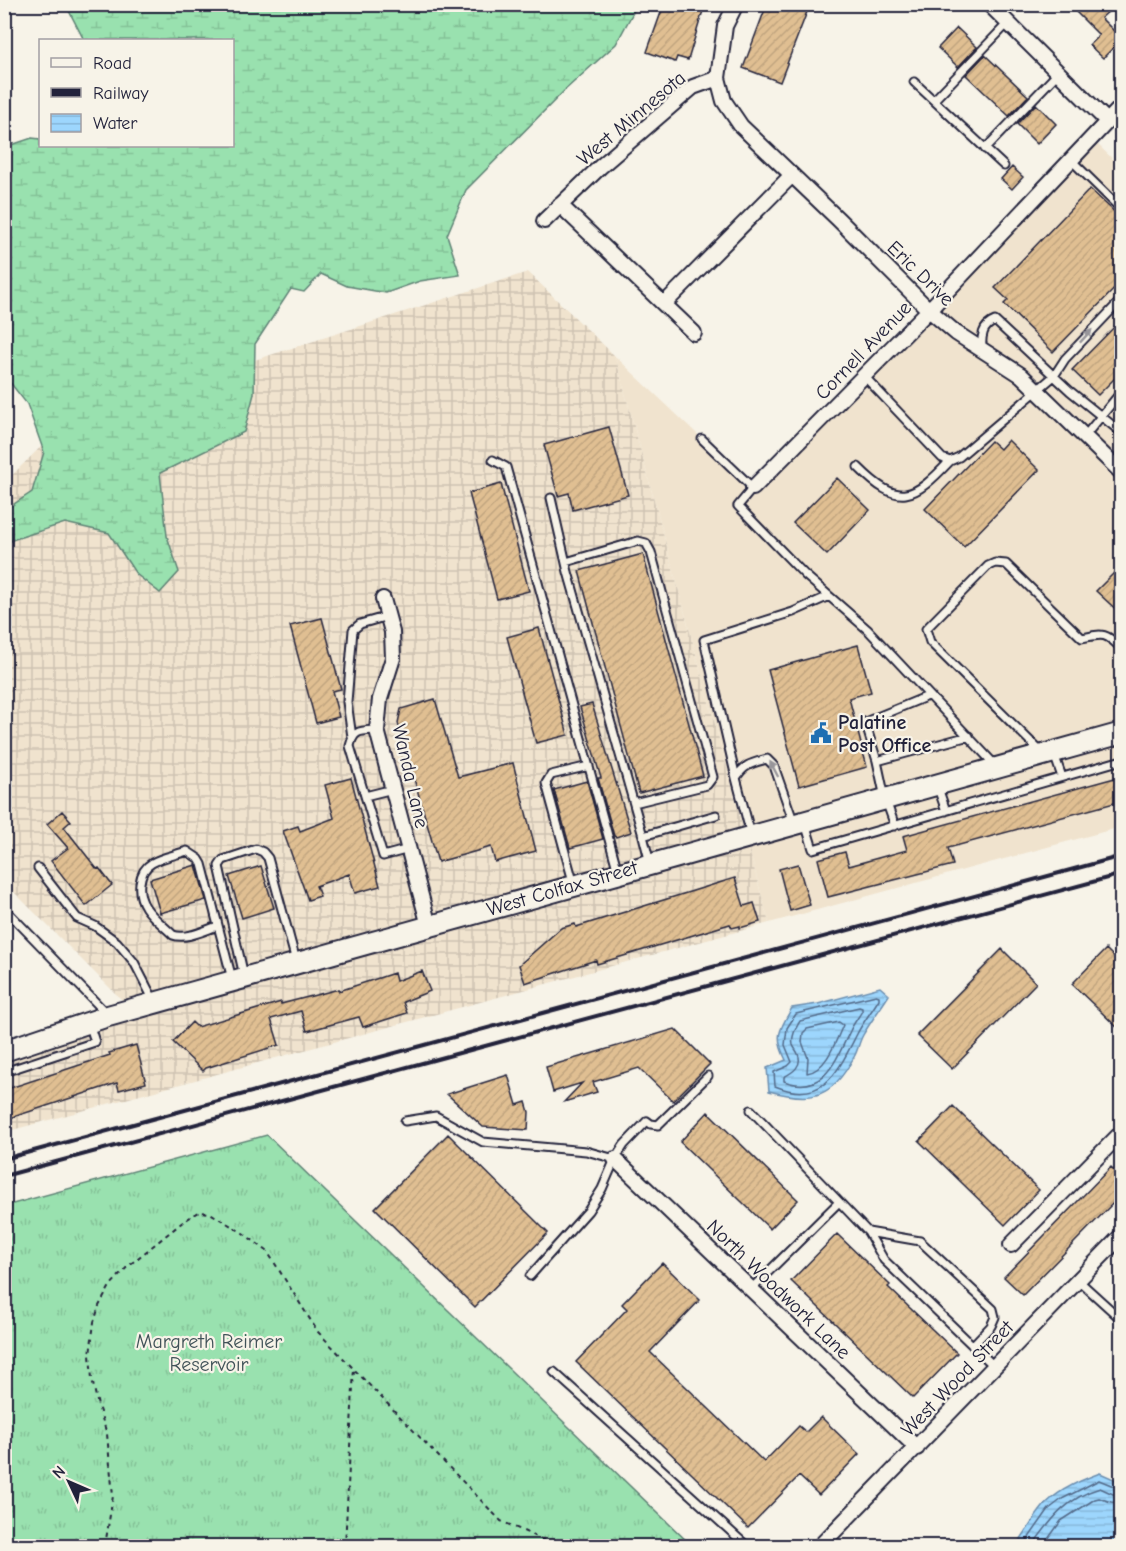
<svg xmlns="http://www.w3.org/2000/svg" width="1126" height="1551" font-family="'Comic Neue',sans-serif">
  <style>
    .built { fill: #f0e3ce }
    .industrial { fill: url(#industrial-grid) }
    .grass { fill: url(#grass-tufts); stroke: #5e8275; stroke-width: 1.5 }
    .wetland { fill: url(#wetland-marsh); stroke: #5e8275; stroke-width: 1.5 }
    .water { fill: url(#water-rules); stroke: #6c8eaf; stroke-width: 1.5 }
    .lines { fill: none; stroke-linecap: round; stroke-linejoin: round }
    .shore { stroke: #536a89; stroke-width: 1.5 }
    .building { fill: url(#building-hatch); stroke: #22223b; stroke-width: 1.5 }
    .lane-casing { stroke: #22223b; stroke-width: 11 }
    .street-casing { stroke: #22223b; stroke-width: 18 }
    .secondary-casing { stroke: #22223b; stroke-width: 24 }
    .path { stroke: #22223b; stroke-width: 2; stroke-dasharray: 4.5 4.5; stroke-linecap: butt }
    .lane { stroke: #f7f3e8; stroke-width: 7 }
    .street { stroke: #f7f3e8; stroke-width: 14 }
    .secondary { stroke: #f7f3e8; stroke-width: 20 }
    .rail { stroke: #22223b; stroke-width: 4 }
    .oneway { fill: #97959a }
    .labels { text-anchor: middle; stroke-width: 4.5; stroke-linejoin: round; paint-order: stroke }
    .street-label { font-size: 20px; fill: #22223b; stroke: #f7f3e8 }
    .poi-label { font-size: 20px; font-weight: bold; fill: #22223b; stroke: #f7f3e8; text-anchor: start }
    .park-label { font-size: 20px; fill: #405258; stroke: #f7f3e8 }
  </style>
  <defs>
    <pattern id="industrial-grid" width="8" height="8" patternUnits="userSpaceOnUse" patternTransform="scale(1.5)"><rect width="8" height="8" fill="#f0e3ce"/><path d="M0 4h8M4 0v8" fill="none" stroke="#cec2b2"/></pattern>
    <pattern id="grass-tufts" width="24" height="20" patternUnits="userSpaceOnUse" patternTransform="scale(1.5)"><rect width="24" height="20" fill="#99e1af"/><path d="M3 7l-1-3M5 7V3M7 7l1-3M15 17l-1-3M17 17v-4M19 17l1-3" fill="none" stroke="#84c197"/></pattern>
    <pattern id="wetland-marsh" width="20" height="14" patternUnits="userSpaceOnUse" patternTransform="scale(1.5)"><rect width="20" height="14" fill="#99e1af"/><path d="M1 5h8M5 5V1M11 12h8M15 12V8" fill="none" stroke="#84c197"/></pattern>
    <pattern id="water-rules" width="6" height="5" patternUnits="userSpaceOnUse" patternTransform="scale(1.5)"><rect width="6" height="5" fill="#9dd6fd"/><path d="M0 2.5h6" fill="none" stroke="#87b7da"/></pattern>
    <pattern id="building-hatch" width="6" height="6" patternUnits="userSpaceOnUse" patternTransform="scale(1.5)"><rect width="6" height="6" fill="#e0bf92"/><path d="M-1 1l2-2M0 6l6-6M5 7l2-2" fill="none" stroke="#c0a47f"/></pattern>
  </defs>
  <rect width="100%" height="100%" fill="#f7f3e8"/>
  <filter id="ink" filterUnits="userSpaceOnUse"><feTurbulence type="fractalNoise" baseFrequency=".0167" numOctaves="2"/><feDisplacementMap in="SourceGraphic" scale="12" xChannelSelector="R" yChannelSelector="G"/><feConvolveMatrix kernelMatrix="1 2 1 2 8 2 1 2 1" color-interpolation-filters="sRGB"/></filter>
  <g filter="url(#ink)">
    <path class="built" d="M1091 138 1122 168 1121 827 769 923 615 356 754 488Z"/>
    <path class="industrial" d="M528 272 615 356 769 923 5 1132V1051L131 1009 5 883V482L68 420Z"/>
    <path class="grass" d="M267 1135 692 1546H5V1206Z"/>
    <path class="wetland" d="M66 5H637L616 44 565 90 466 190 447 235 460 275 420 281 386 293 347 286 321 274 304 292 291 289 255 344 254 394 244 432 160 473 167 536 179 572 160 593 136 574 109 533 65 523 12 540 5 547V510L32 492 44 452 27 404 5 376V147L32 138 40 139V146H232V40H84Z"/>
    <path class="water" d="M880 987 889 995C880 1009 871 1021 863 1035 859 1042 858 1050 854 1057 832 1098 813 1103 769 1091L767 1068 786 1060C774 1037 779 1030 792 1008L818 1004Z
      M1100 1473 1118 1481 1121 1479V1546H1016C1025 1534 1033 1519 1043 1507 1056 1491 1081 1480 1100 1473Z"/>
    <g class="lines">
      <path class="shore" d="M876 995 879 996V999C872 1011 863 1022 857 1034 838 1071 824 1106 775 1086L774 1072 788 1066 792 1062 785 1045 787 1028 796 1014Z
        M859 1007 862 1008V1011C858 1018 853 1024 850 1031 836 1060 824 1096 784 1081V1077C793 1072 803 1066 798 1054 797 1051 794 1048 793 1045 791 1036 796 1028 800 1021Z
        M839 1022 843 1025C836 1041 826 1071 807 1073L808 1058 802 1042 803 1033 807 1029Z
        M1023 1546 1049 1509 1062 1499 1099 1480 1116 1487 1122 1486
        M1032 1546C1051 1520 1066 1498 1100 1488L1113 1494H1122
        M1043 1546 1061 1521 1095 1499 1099 1498 1111 1502 1122 1503"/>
    </g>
    <path class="building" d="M664 4H705L688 60 677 57 675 62 647 52Z
      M767 4H810L780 82 743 68Z
      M1068 4H1102L1109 11 1101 18 1122 39 1103 58 1089 45 1099 35Z
      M957 28 977 47 958 67 938 48Z
      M985 55 1028 96 1009 116 966 75Z
      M1036 104 1056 124 1037 144 1017 124Z
      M1012 167 1023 177 1012 189 1001 179Z
      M1090 189 1122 219V281L1053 352 1004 304 1008 300 995 288Z
      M1122 319V371L1098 395 1072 370Z
      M609 427 628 495 573 510 569 493 558 496 544 445Z
      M1008 440 1039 470 964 547 925 509 991 441 1000 449Z
      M837 478 870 510 827 555 793 523Z
      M501 484 529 591 497 599 469 493Z
      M643 554 703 776 639 793 579 571Z
      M1122 565V615L1096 591Z
      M322 618 341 689 332 691 339 717 316 723 290 626Z
      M539 628 568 735 536 743 507 637Z
      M858 645 871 692 849 698 867 767 799 786 768 670Z
      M435 699 458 777 513 763 536 851 495 862 491 847 438 862 398 723 401 709Z
      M592 704 631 832 616 837 614 836 598 778H601L580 707Z
      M1122 776V801L948 848 953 865 828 897 818 859 845 852 849 866 907 850 903 836Z
      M351 778 380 886 355 893 349 874 316 886 320 896 308 900 283 831 298 826 300 831 334 818 325 785Z
      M587 781 603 839 570 848 554 790Z
      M62 811 71 821 64 827 97 869 99 868 112 885 86 906 51 861 68 848 47 824Z
      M798 864 810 905 790 911 779 869Z
      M196 865 206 900 160 913 150 879Z
      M261 866 274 908 242 918 229 876Z
      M735 878 744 906 754 903 760 922 740 928V926L732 928 730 924 597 964 596 960 525 983 519 965 561 928 575 924 576 927Z
      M1002 949 1036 983 952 1069 917 1035Z
      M1106 949 1122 965V1032L1072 984Z
      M422 971 430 991 403 1002 407 1013 363 1027 359 1017 307 1031 301 1011 271 1019 279 1045 206 1068 203 1071 173 1042 192 1022 197 1027 281 1002V1004L339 989V991L394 973 396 981Z
      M675 1029 710 1064 673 1101 639 1068 593 1082 597 1092 564 1102 582 1083 553 1092 546 1067Z
      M136 1045 146 1083 119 1090 117 1083 4 1120V1090L110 1055 109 1053Z
      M508 1075 517 1105 526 1102 529 1112 528 1130 483 1127 447 1094Z
      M953 1106 1039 1190 1005 1225 919 1141Z
      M708 1112 798 1200 770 1229 680 1142Z
      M448 1134 548 1233 475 1307 375 1208Z
      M1111 1167 1122 1178V1194L1023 1295 1004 1277Z
      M837 1234 890 1285 888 1287 957 1353 913 1398 791 1281Z
      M662 1263 700 1300 650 1352 764 1462 799 1426 806 1432 821 1417 859 1454 819 1495 799 1476 748 1528 576 1362 627 1309 622 1304Z"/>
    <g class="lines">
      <defs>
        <path id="lane" d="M914 82 1004 166
          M934 100 1008 23
          M985 149 1058 73
          M1071 160 1122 210
          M982 350C981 337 982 326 995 321L1070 391 1122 433
          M864 376 942 458 950 461 959 457 1054 376 1065 359 1122 299
          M1084 437 1122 391
          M702 439 753 488 738 506 805 575 868 630 995 765
          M493 460 506 467 618 872
          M858 467C899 508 913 500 950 461
          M551 498 568 572 643 836
          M566 562 638 541 646 543 651 552 713 777 707 785 634 803
          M377 730C361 731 354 729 350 746L383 856 409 849
          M352 737 347 702 353 630 360 624 388 616
          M1041 752 930 642 926 629 988 566 995 563 1006 564 1082 638C1104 633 1106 633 1122 649
          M1054 754 1062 777
          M877 761 865 722 928 696
          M736 778 704 640 793 612 829 596
          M938 788 946 811
          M365 796 393 789
          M805 823 813 849 1122 760
          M895 826 885 798 877 761 969 736
          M751 835 736 778C744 764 753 763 767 759L774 766 794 823
          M650 863 643 836 716 815
          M38 868 77 918 95 926 117 942 134 962 154 1001
          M574 885 546 783 551 775 589 766
          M4 908 107 1014
          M218 926C205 930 186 940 173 935 157 919 137 908 140 883 141 875 145 867 152 863 162 857 176 855 187 851L199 859 202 864 232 979
          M244 976 219 866 223 860 256 849 263 852 268 858 296 961
          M4 1072 95 1042 89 1023
          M751 1110 868 1232 884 1260 995 1367
          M405 1121 436 1116 483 1142 586 1151 615 1159
          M868 1232 920 1241 993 1309 995 1317 991 1326 973 1345
          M530 1276 588 1211 602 1189 615 1159 624 1145 647 1121 651 1124 658 1125 708 1076
          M1078 1280 1122 1320
          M751 1289 839 1202
          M554 1372 747 1546"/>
        <path id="street" d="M989 4 1107 121
          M718 78 724 101 741 126 838 219 929 310 956 333 1021 375 1122 473
          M560 205 694 333
          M544 221 600 167 693 87 718 78 725 26 736 4
          M664 304 792 175
          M753 488 929 310 1122 106
          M383 599 392 632 393 658 380 699 377 730 429 926
          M615 1159 917 1448
          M1011 1245 1122 1132
          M820 1546 1122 1235"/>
        <path id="secondary" d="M4 1051 108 1016 1122 733"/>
      </defs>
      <use href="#lane" class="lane-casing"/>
      <use href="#street" class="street-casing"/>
      <use href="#secondary" class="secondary-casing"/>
      <path class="path" d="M105 1546 113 1496 107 1434 98 1406 92 1379 90 1355 94 1322 99 1306 110 1286 128 1266 184 1221 199 1212 210 1213 243 1233 267 1251 318 1332 501 1521 541 1539 582 1546
        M345 1546 354 1368"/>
      <use href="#lane" class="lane"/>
      <use href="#street" class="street"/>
      <use href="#secondary" class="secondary"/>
      <path class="rail" d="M4 1159 1122 856
        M4 1176 1122 874"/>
    </g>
    <defs><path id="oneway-solid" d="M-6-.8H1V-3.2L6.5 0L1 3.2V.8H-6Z" transform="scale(1.5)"/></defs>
    <g class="oneway">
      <use href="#oneway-solid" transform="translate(1086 336) rotate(-47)"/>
      <use href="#oneway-solid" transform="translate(774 769) rotate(-118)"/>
    </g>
  </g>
  <defs>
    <symbol id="civic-bare" viewBox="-9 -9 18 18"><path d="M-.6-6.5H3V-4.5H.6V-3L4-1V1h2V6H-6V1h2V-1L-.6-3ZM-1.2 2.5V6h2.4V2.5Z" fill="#1f6fb2" stroke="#f7f3e8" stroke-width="2.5" paint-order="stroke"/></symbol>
  </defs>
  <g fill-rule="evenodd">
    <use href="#civic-bare" x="806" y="718" width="30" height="30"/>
  </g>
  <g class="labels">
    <g class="street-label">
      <text transform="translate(631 118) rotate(-40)" y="7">West Minnesota</text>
      <text transform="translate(921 273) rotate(44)" y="7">Eric Drive</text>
      <text transform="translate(863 350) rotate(-46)" y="7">Cornell Avenue</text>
      <text transform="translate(411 776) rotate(77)" y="7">Wanda Lane</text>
      <text transform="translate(562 888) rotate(-16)" y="7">West Colfax Street</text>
      <text transform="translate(779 1289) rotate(44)" y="7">North Woodwork Lane</text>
      <text transform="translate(957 1378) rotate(-46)" y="7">West Wood Street</text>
    </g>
    <g class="poi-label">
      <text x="838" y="729">Palatine<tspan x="838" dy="23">Post Office</tspan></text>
    </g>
    <g class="park-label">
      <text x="209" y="1348">Margreth Reimer<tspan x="209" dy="23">Reservoir</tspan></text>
    </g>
  </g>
  <rect width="1126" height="1551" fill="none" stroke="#f7f3e8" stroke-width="24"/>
  <rect x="12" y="12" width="1102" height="1527" fill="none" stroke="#22223b" stroke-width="2" filter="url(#ink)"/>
  <rect x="39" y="39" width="195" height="108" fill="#f7f3e8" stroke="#a29fa3" stroke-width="1.5"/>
  <rect x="51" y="58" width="30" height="9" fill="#f7f3e8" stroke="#a29fa3" stroke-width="1.5"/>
  <text x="93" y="69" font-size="18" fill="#22223b">Road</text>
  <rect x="51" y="88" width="30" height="9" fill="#22223b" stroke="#a29fa3" stroke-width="1.5"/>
  <text x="93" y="99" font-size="18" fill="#22223b">Railway</text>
  <rect x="51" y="114" width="30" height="18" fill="url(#water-rules)" stroke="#a29fa3" stroke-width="1.5"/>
  <text x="93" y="129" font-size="18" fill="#22223b">Water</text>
  <g transform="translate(69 1482) rotate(314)" stroke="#f7f3e8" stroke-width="4.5" paint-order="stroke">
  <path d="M0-4.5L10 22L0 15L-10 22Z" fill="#22223b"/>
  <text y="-9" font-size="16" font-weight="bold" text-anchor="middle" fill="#22223b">N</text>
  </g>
</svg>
